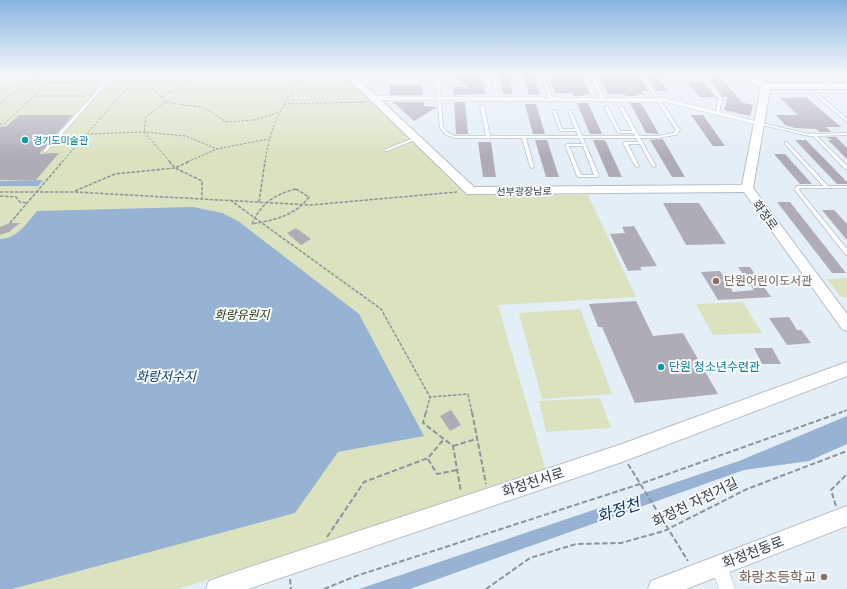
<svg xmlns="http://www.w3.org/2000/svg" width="847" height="589" font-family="'IBM Plex Serif','Noto Sans KR',serif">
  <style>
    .commercial { fill: #f6dcd6 }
    .green { fill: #dae2c0 }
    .water { fill: #97b2d3 }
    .building { fill: #b0acb7 }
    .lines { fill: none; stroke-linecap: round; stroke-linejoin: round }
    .service-casing { stroke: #b4bec6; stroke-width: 1.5 }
    .minor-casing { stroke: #b4bec6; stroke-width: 1 }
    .tertiary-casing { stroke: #b4bec6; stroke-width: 2 }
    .path-far2 { stroke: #8d949b; stroke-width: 1; stroke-dasharray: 2.5 1.5; stroke-linecap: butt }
    .path-far1 { stroke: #8d949b; stroke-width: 1.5; stroke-dasharray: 3.5 1.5; stroke-linecap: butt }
    .path { stroke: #8d949b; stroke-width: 2; stroke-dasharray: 5.5 2.5; stroke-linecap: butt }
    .service { fill: #fff; fill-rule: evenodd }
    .minor { fill: #fff; fill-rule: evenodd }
    .tertiary { fill: #fff; fill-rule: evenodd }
    .culture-dot { fill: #0f9aa8; stroke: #f6fbfe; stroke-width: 1.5 }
    .education-dot { fill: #8d6e63; stroke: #f6fbfe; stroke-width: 1.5 }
    .labels { text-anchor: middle; stroke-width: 4; stroke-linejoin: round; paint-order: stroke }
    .far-culture-label { font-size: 10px; fill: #0d838f; stroke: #f6fbfe; text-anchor: start }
    .far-street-label { font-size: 10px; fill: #383c40; stroke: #f6fbfe }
    .street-label { font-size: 12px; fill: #383c40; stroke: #f6fbfe }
    .education-label { font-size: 12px; fill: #785e54; stroke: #f6fbfe; text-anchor: start }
    .park-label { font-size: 12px; font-style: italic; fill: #343d0d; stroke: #f6fbfe }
    .culture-label { font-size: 12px; fill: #0d838f; stroke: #f6fbfe; text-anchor: start }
    .water-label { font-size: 13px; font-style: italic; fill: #0b325d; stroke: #f6fbfe }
    .near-street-label { font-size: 14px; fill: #383c40; stroke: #f6fbfe }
    .near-education-label { font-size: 14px; fill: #785e54; stroke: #f6fbfe; text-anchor: end }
    .near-water-label { font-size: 16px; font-style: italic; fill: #0b325d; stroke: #f6fbfe }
  </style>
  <rect width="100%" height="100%" fill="#e4eef7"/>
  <path class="commercial" d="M749 74H847V82H767Z"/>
  <path class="green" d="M0 74H344L468 194 588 195 636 297 498 305 546 470 179 589H0Z
    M847 278V297H841L827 279Z
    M743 302 762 333 713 335 696 304Z
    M580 309 612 394 542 399 519 313Z
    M600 398 611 428 546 432 539 401Z"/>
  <path class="water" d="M43 180 38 186H0V181Z
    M193 207 222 213 238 221 359 314 424 436 338 452 295 513 12 589H0V239C17 239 27 223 37 211Z
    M847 416V444L809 461 744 470 410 589H359L739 461Z"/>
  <path class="building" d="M452 74H482L486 94 454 95 453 87H468Z
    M523 74H532L540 94 529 95Z
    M548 74H581L590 94H584L585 96H574L573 93H555Z
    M598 74H638L648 91H642L644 94H635L637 96H626L624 94H608Z
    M645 74H656L668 91H656Z
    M707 74H717L743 103 753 105 750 116 724 110 728 97H723Z
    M499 75H508L513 94H503Z
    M687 82H703L715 97H700Z
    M390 85H422L423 95H390Z
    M806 97 841 127H826L831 132H820L816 129 795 128 785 125 776 115H798L780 98Z
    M393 102H424V106L437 107 414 121Z
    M454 102H465L468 134H456Z
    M577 103H588L602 134H590Z
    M630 103H641L659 134 646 133Z
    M525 104H536L545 134H533Z
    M19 115H73L39 154 59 153 36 180H0V127L7 126Z
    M691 115H703L725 146H713Z
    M825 137H836L847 148V159L828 140H833Z
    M662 139 664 141 685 177H672L650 140Z
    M535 140H547L559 177H546Z
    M593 140H604L606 142 622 177H609Z
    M795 140H806L847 182V184H837Z
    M478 142H491L496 177H483Z
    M774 154H785L812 184H800Z
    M777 202H790L846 273H832Z
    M663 203H699L726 244 686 245Z
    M822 210H834L847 224V240Z
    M10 223H20L9 232 0 235V227Z
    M634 226 657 266 640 267 642 270 628 271 610 234 625 233 622 227Z
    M296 228 311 239 301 245 287 233Z
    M738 267H750L771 297 718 300 701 272 720 271 733 292 754 290Z
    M636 301 653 336 683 333 718 394 635 403 602 327H598L589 304Z
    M789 317 797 330H801L811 343 787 345 769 318Z
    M754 348H772L781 364H762Z
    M451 410 461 425 450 431 440 416Z"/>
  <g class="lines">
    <defs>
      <path id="service" d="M435 74H439L443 127 448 133 455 136H486L480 106 482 105 484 106 490 136H578L576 131H560L552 111 554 110 556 111 562 129H575L568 111 571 110 582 136H635L634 133H618L604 107 606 106 608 107 620 131H632L619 107 621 106 623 107 639 136H658L674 133 676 130 639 74H643L680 130 676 135H675L658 138H640L656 166 654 167 652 166 640 144H628L639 166 637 167 635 166 623 143 625 142H638L636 138H583L599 176 597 177H579L577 176 565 145 567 144H582L579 138H526L534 167 532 168 530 167 522 138H490L488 139 486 138H455L446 135 440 128ZM569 146H583L594 175H581Z
        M440 74H444L447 77 444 78Z
        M540 74H544L553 99 552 100 549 99Z
        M589 74H593L605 99 604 100 601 99Z
        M699 74H703L722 98 719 114 716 113 718 98Z
        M818 74H822L834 85V87H832Z
        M110 76 113 77 46 152H44V150Z
        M492 77 495 78 499 100 496 99Z
        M814 92H816L847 119V122L814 94Z
        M758 122 809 134 813 133 815 134 847 133V135L817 136 847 166V169H845L813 136H809L758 124Z
        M414 138 417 139 387 151H386L384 150Z
        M785 142H787L828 186H847V188H800L799 190 847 249V255L845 254 795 190 796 186H823L785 144Z"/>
      <path id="minor" d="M370 96 665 98 763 123 759 125 665 102 373 100H370Z
        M719 558 725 560 735 589H719L711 566 713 560Z"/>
      <path id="tertiary" d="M344 74H353L474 187 742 185 761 87 736 74H747L767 83H847V89H770L753 188 847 314V331L842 329 744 192 467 194Z
        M847 362V376L622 462 248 589H206L209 581 217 578 622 444Z
        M847 506V526L686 589H648L651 581Z"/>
    </defs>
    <use href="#service" class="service-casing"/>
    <use href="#minor" class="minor-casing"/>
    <use href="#tertiary" class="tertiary-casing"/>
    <path class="path-far2" d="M0 75 2 74
      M115 82H189
      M147 82 166 102 146 117 144 132 170 162
      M159 82 165 74
      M28 83 97 82
      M35 96H85
      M161 97 189 82 194 74
      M166 102 205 108 226 122 254 120 280 112
      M0 103 38 74
      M284 104 366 102
      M0 124H4L48 83
      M87 134 144 132 186 136 217 149
      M62 162 132 82
      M187 162 217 149 268 139
      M265 162C270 125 282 106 303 75L308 74"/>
    <path class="path-far1" d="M169 161 175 168 202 181V198
      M296 189 309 197C295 216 274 220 252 224 260 204 275 194 296 189Z
      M75 191 115 174 175 168 190 161
      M0 192H74L311 205 457 192
      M0 196 16 197 20 202 27 203
      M230 200 381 309 430 397 468 394 472 413
      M259 202 265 161
      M10 223 63 161
      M426 413 430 397
      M839 413 847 410"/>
    <path class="path" d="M426 412 423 423 453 446 461 492
      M472 412 486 484
      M453 446 476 439
      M428 459 437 474 457 470
      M628 464 688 561
      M836 506 831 490 847 474
      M327 537 364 482 428 458 444 439
      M290 579 291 589
      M324 589 356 576 640 484 842 412
      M486 589 530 558 576 544 621 543 664 531 747 489 847 451"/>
    <use href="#service" class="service"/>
    <use href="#minor" class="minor"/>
    <use href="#tertiary" class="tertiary"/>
  </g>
  <linearGradient id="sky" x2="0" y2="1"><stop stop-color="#87b3e0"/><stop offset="0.47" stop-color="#f3f7fb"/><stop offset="1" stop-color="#f3f7fb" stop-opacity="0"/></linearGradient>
  <rect width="847" height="157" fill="url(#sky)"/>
  <g class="culture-dot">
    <circle cx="25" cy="140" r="4"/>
    <circle cx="661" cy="367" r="4"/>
  </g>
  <g class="education-dot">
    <circle cx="716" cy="281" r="4"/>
    <circle cx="824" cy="577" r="4"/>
  </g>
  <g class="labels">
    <g class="far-culture-label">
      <text x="33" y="144">경기도미술관</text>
    </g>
    <g class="far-street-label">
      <text transform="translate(524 191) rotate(-1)" y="4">선부광장남로</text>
    </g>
    <g class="street-label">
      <text transform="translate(765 215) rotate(54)" y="4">화정로</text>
    </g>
    <g class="education-label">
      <text x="724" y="285">단원어린이도서관</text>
    </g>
    <g class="park-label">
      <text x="242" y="319">화랑유원지</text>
    </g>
    <g class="culture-label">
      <text x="669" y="371">단원 청소년수련관</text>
    </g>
    <g class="water-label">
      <text x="166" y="381">화랑저수지</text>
    </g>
    <g class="near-street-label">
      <text transform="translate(533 482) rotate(-18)" y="5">화정천서로</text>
      <text transform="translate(695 502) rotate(-26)" y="5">화정천 자전거길</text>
      <text transform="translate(753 552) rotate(-21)" y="5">화정천동로</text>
    </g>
    <g class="near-education-label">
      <text x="816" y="582">화랑초등학교</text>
    </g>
    <g class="near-water-label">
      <text transform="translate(618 510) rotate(-19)" y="6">화정천</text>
    </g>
  </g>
</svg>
